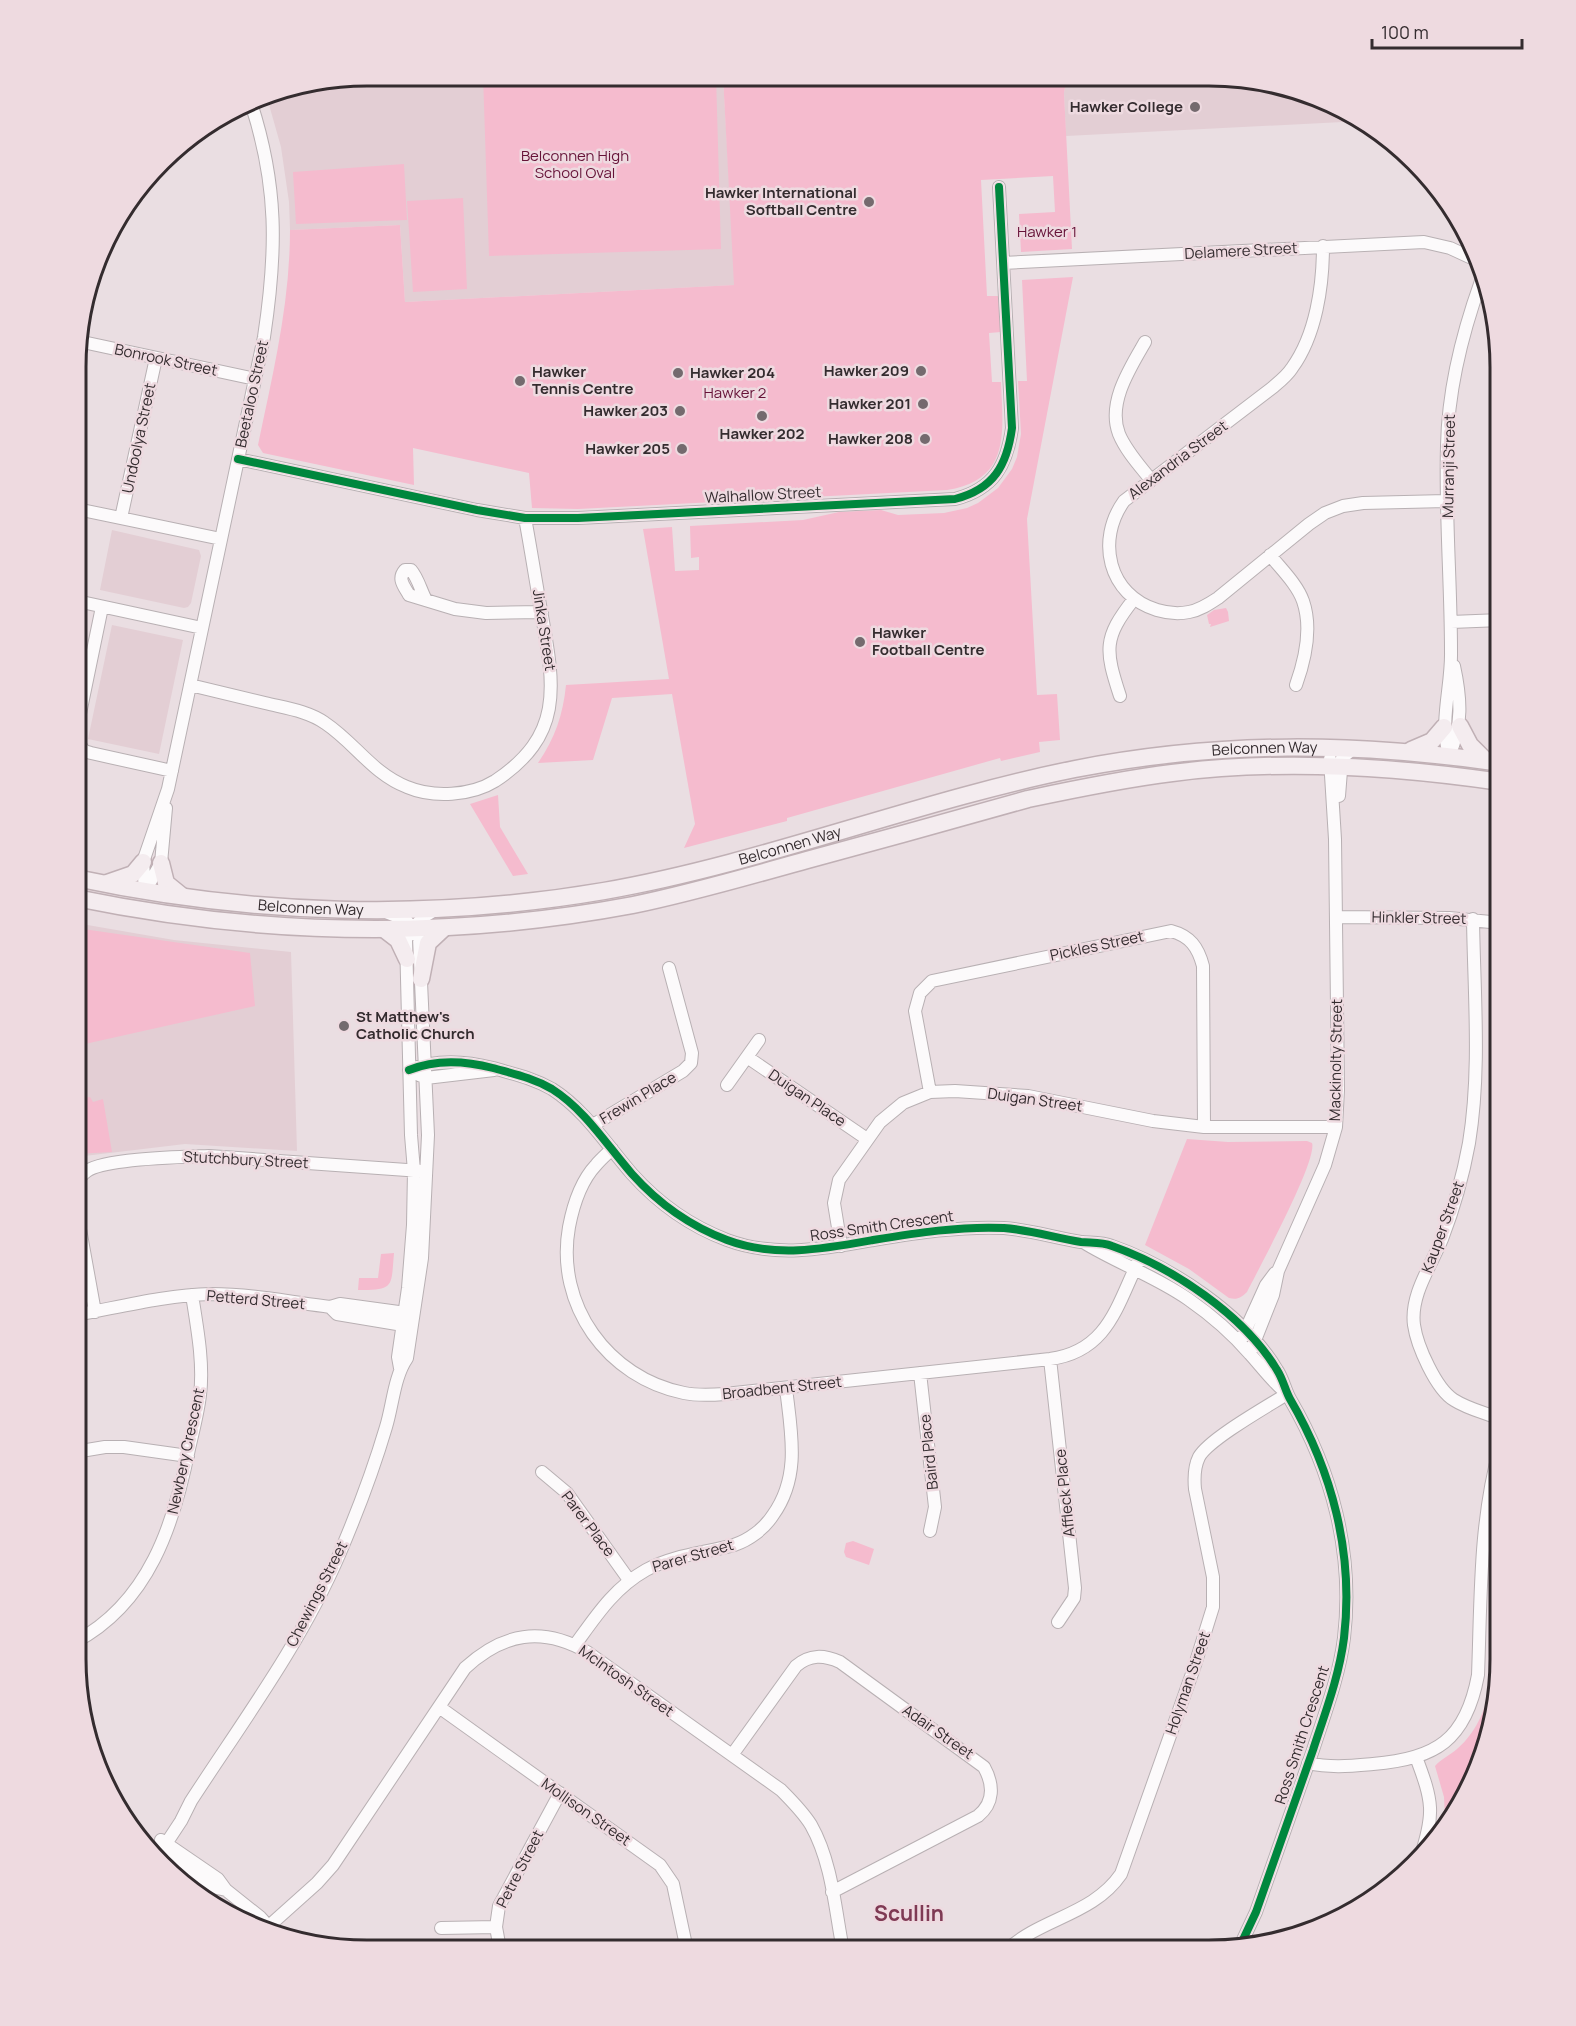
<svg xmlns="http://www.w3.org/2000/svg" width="1576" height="2026" font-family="Manrope,sans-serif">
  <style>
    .built { fill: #e3ced4 }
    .green { fill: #f5bbce }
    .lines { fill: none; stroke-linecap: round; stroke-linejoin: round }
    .minor-casing { stroke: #b8b0b3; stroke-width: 14 }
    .major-casing { stroke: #c0b0b5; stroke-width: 19 }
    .minor { stroke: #fcfafb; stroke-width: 12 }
    .major { stroke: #f4ecef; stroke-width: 16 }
    .cycleway-casing { stroke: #eedae0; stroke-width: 11 }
    .cycleway { stroke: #00873e; stroke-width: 8 }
    .poi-dot { fill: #746a6e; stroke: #eedae0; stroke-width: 2 }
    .labels { text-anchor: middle; stroke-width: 5; stroke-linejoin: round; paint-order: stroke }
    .poi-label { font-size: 15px; font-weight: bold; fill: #342c2f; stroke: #eedae0; text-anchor: end }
    .park-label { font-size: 15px; fill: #661338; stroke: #eedae0 }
    .street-label { font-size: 15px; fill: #342c2f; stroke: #eedae0 }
    .district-label { font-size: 21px; font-weight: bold; fill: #7f3a54; stroke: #eedae0 }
    .rim { fill: none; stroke: #342c2f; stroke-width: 3 }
  </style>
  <rect width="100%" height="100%" fill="#eadee2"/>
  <path class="built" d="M367 75 723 76 735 285 405 302 400 225 290 230 289 202 281 147 266 94 272 91Z
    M1067 77 1248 78 1362 121 1066 136 1064 93Z
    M112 530 199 550 201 556 191 603 188 607 184 608 100 590Z
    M77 618H79L78 625 84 626 77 661Z
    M112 625 183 640 159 754 88 739Z
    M76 923 174 940 291 952 297 1151 185 1144 76 1157Z"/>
  <path class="green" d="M483 75 716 76 721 249 489 256Z
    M723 76 1067 77 1064 93 1072 249 1021 252 1019 214 1055 212 1053 176 981 180 987 296H999L1001 332 989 333 992 382H1001C1003 432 1011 480 947 490L578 509 532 508 529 473 413 448 414 485 263 453 258 445C273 373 290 304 290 230L400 225 405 302 734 285Z
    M404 164 407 220 296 224 293 172Z
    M463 198 467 289 413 292 407 201Z
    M1073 277 1027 519 1037 695 1057 694 1060 740 1039 742 1040 752 1001 761 1000 758 787 818V821L684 848 695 824 672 694 612 698 593 760 538 763C555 738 563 715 566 685L669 679 643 529 672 527 675 571 699 570V557L691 558 690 526 803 520 839 512 881 510 898 515 944 513 967 508 978 503 998 488 1012 469 1017 457 1021 434 1018 381H1027L1022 280Z
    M1226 608 1228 612 1229 621 1210 627 1211 624H1209L1207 615 1214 610Z
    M498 795 500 827 528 874 513 876 470 804Z
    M76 928 250 953 255 1006 76 1046Z
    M76 1084 80 1099 90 1097 93 1102 103 1099 112 1152 76 1154Z
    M1187 1139 1228 1142 1307 1141 1312 1143C1318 1160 1258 1270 1247 1292 1241 1298 1237 1300 1229 1298L1189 1269 1145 1245Z
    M394 1253C391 1287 395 1290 358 1290L359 1278H378L381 1254Z
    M853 1541 874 1549 869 1565 846 1557 844 1552 846 1543Z
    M1491 1678 1500 1679 1485 1754 1454 1817 1445 1818 1444 1797 1435 1766C1441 1759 1450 1755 1457 1749 1478 1731 1488 1705 1491 1678Z"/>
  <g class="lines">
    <defs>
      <path id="minor" d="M1323 246C1323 286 1316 335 1292 368 1287 376 1279 382 1272 388L1124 501C1096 540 1108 595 1157 610 1167 613 1179 614 1189 612 1200 610 1209 604 1218 598L1309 524 1325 513 1343 506 1363 503 1446 501
        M1003 263 1424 242 1450 248 1476 260
        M78 341 255 379
        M1145 342C1130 368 1107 403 1119 434 1126 451 1140 466 1151 480
        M238 459 477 510 525 518H578L955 499C994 489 1007 465 1012 428L999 187
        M77 509 221 539
        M121 518 156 358
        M1270 555C1281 569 1297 584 1303 601 1312 627 1305 660 1296 685
        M426 600C421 591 418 578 411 570H405C397 579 404 586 409 595L455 609 486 613 542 612
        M77 601 202 628
        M1451 622 1501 620
        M190 685C215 691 240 697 265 703 285 708 308 711 325 723 355 743 373 774 407 787 433 798 471 796 495 781 563 736 555 688 542 616 536 583 531 550 525 518
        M1120 696C1105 650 1103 638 1134 599
        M77 728 102 607
        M77 740 84 751 91 753 172 771
        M1449 755C1439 721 1452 686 1451 651 1451 583 1445 514 1447 446 1448 389 1462 334 1481 281
        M1449 755C1463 726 1461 698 1454 666
        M1339 796 1342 758 1354 748
        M145 891 143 862 168 789 264 337C277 251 278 186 251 103
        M145 891 161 863 166 808
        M1336 917 1449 918 1501 923
        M1473 919C1474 993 1481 1070 1469 1143 1463 1176 1454 1208 1442 1239 1431 1266 1410 1295 1414 1325 1417 1346 1436 1389 1454 1400 1468 1409 1486 1413 1500 1419
        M747 1057 867 1139
        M409 1070C436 1059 466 1061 493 1068 514 1074 533 1078 552 1089 585 1110 606 1144 632 1174 658 1203 690 1226 727 1240 775 1258 823 1249 873 1240 916 1233 960 1226 1004 1228 1031 1230 1055 1238 1081 1242 1091 1243 1102 1242 1112 1246 1172 1267 1244 1315 1277 1370 1283 1379 1285 1390 1290 1399 1332 1471 1354 1553 1344 1638 1339 1677 1325 1713 1313 1750 1294 1804 1275 1858 1256 1912L1241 1944
        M419 1075 426 1078 494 1070
        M727 1085 759 1040
        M930 1092 915 1011 920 993 932 981 1171 931C1190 936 1198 947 1203 966L1204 1127
        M593 1125 683 1071 691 1063 692 1053 669 968
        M612 1149C607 1154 601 1159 596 1165 581 1181 573 1206 569 1227 555 1305 608 1378 684 1393 698 1396 712 1395 725 1394L1050 1359C1109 1351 1117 1304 1140 1258
        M76 1186C78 1180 81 1175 87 1171 106 1158 184 1157 209 1156L421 1171
        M76 1207 95 1312
        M1083 1242C1117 1263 1155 1276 1188 1299 1211 1315 1232 1333 1250 1354 1261 1366 1271 1380 1284 1391
        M841 1246 834 1203 839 1180 880 1122 903 1103 930 1092 955 1091 1028 1096 1153 1121 1204 1127H1336
        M330 1307 337 1314 409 1326
        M76 1315C120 1307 166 1295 211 1294 251 1294 291 1302 330 1307L340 1304 413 1314
        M1242 1338 1266 1285 1275 1273
        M1250 1353 1273 1295 1278 1271 1325 1165 1336 1127 1338 1090 1335 839 1330 759
        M1050 1359 1075 1588 1074 1598 1058 1622
        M400 1368 398 1357 408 1288 413 1225 414 1171 411 1135 406 939C415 926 421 917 435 910
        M920 1373 935 1507 930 1531
        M75 1452 105 1447H124L188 1456
        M542 1472 567 1493 629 1580
        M75 1642C149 1603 174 1524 189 1449 193 1431 198 1413 200 1395 204 1363 197 1327 192 1295
        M575 1645C596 1616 614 1588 646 1570 673 1555 705 1553 734 1545 749 1540 764 1529 773 1515 801 1476 791 1432 786 1388
        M439 1707 660 1865 673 1884 687 1950
        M732 1755 796 1666C810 1654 824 1655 840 1662L984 1767C994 1785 994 1803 978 1816L832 1892
        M1416 1757C1433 1802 1435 1813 1420 1858
        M1308 1763C1330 1768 1350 1766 1373 1764 1436 1759 1466 1740 1478 1675 1481 1599 1479 1522 1500 1448
        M161 1840 218 1879 226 1890 260 1917 277 1936
        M156 1848 212 1887 226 1890
        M156 1859 181 1821 191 1801C243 1721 301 1643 339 1555 357 1513 373 1471 386 1427 393 1404 394 1377 407 1358L422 1258 428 1135 419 938 406 920 388 913
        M269 1926 317 1883 333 1865 465 1668C503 1633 542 1626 587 1652L781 1790C792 1801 803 1812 811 1825 832 1862 835 1909 843 1950
        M441 1928 496 1927
        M500 1949 496 1927 499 1906 560 1793
        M1007 1950C1041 1918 1093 1915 1121 1874L1194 1668 1213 1607V1577L1195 1489C1194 1478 1194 1467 1199 1457 1209 1439 1268 1406 1287 1394"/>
      <g id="major">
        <path d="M1460 726 1470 745 1485 760"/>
        <path d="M1411 750 1432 741 1444 727"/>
        <path d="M161 863 166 883 182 896"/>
        <path id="s1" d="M76 878C249 915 429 921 604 891 764 863 916 801 1075 769 1219 741 1355 742 1501 763"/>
        <path d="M107 883 133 874 143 862"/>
        <path d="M76 898C261 936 447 940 633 905 692 893 749 876 807 860 881 840 954 820 1028 799 1075 789 1123 779 1172 773 1281 759 1392 766 1501 782"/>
        <path d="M385 930 398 940 407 959"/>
        <path d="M421 979 428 943 444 928"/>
      </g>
    </defs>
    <use href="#minor" class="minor-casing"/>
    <use href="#major" class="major-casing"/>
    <use href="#minor" class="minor"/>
    <use href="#major" class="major"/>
    <defs>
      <path id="cycleway" d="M238 459 477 510 525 518H578L955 499C994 489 1007 465 1012 428L999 187
        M409 1070C436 1059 466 1061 493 1068 514 1074 533 1078 552 1089 585 1110 606 1144 632 1174 658 1203 690 1226 727 1240 775 1258 823 1249 873 1240 916 1233 960 1226 1004 1228 1031 1230 1055 1238 1081 1242 1091 1243 1102 1242 1112 1246 1172 1267 1244 1315 1277 1370 1283 1379 1285 1390 1290 1399 1332 1471 1354 1553 1344 1638 1339 1677 1325 1713 1313 1750 1294 1804 1275 1858 1256 1912L1241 1944"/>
    </defs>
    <use href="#cycleway" class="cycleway-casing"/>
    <use href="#cycleway" class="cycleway"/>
  </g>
  <g class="poi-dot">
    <circle cx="1195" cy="107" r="6"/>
    <circle cx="869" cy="202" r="6"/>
    <circle cx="921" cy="371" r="6"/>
    <circle cx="678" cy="373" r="6"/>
    <circle cx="520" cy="381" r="6"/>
    <circle cx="923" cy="404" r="6"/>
    <circle cx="680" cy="411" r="6"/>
    <circle cx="762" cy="416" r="6"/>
    <circle cx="925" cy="439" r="6"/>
    <circle cx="682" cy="449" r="6"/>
    <circle cx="860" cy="642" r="6"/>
    <circle cx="344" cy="1026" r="6"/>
  </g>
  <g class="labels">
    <g class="poi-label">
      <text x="1183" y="112">Hawker College</text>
      <text x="857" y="198">Hawker International<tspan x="857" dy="17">Softball Centre</tspan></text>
      <text x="909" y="376">Hawker 209</text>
      <text x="532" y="377" text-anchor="start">Hawker<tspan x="532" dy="17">Tennis Centre</tspan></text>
      <text x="690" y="378" text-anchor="start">Hawker 204</text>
      <text x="911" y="409">Hawker 201</text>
      <text x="668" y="416">Hawker 203</text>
      <text x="762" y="439" text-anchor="middle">Hawker 202</text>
      <text x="913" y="444">Hawker 208</text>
      <text x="670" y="454">Hawker 205</text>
      <text x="872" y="638" text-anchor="start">Hawker<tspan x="872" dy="17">Football Centre</tspan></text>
      <text x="356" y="1022" text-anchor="start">St Matthew's<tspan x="356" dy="17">Catholic Church</tspan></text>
    </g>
    <g class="park-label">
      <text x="575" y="161">Belconnen High<tspan x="575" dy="17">School Oval</tspan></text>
      <text x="1047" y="237">Hawker 1</text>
      <text x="735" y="398">Hawker 2</text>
    </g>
    <g class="street-label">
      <text transform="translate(1241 251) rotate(-3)" y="5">Delamere Street</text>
      <text transform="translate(166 360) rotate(12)" y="5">Bonrook Street</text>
      <text transform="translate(252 394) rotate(-78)" y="5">Beetaloo Street</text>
      <text transform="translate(139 438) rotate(-78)" y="5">Undoolya Street</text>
      <text transform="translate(1178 460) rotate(-37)" y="5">Alexandria Street</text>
      <text transform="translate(1449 466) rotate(-89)" y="5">Murranji Street</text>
      <text transform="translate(763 495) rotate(-3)" y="5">Walhallow Street</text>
      <text transform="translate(544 630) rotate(81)" y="5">Jinka Street</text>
      <text dy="5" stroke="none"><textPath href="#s1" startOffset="1209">Belconnen Way</textPath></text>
      <text dy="5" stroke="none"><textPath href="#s1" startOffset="723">Belconnen Way</textPath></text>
      <text dy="5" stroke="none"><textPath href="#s1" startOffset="237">Belconnen Way</textPath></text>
      <text transform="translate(1419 918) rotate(1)" y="5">Hinkler Street</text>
      <text transform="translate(1097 946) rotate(-12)" y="5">Pickles Street</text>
      <text transform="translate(1336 1060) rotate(-89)" y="5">Mackinolty Street</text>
      <text transform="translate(638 1098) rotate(-31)" y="5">Frewin Place</text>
      <text transform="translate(807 1098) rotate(34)" y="5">Duigan Place</text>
      <text transform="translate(1035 1100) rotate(8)" y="5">Duigan Street</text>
      <text transform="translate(246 1160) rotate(3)" y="5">Stutchbury Street</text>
      <text transform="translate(882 1226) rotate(-8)" y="5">Ross Smith Crescent</text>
      <text transform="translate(1443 1227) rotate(-70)" y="5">Kauper Street</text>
      <text transform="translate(256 1300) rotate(5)" y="5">Petterd Street</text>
      <text transform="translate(782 1388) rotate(-6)" y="5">Broadbent Street</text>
      <text transform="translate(186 1451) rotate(-78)" y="5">Newbery Crescent</text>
      <text transform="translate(929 1452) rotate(-96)" y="5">Baird Place</text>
      <text transform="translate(1065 1493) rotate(-96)" y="5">Affleck Place</text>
      <text transform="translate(588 1524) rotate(53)" y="5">Parer Place</text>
      <text transform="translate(693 1556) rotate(-16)" y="5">Parer Street</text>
      <text transform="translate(317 1594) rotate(-63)" y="5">Chewings Street</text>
      <text transform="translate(626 1681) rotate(35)" y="5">McIntosh Street</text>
      <text transform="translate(1188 1683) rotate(-71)" y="5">Holyman Street</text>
      <text transform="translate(938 1732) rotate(35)" y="5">Adair Street</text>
      <text transform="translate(1302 1735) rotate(-72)" y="5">Ross Smith Crescent</text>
      <text transform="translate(586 1812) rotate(35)" y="5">Mollison Street</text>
      <text transform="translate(520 1869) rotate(-63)" y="5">Petre Street</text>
    </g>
    <g class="district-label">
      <text x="909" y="1921">Scullin</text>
    </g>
  </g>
  <path d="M0 0H1576V2026H0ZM367 86H1209A281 281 0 0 1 1490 367V1659A281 281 0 0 1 1209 1940H367A281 281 0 0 1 86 1659V367A281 281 0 0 1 367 86Z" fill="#eedae0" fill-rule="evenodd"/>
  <path class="rim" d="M367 86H1209A281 281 0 0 1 1490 367V1659A281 281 0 0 1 1209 1940H367A281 281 0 0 1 86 1659V367A281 281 0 0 1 367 86Z"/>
  <path d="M1372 39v9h150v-9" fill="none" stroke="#342c2f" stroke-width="3"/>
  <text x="1381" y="39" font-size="18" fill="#342c2f" stroke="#eedae0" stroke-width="4.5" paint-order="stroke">100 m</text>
</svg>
